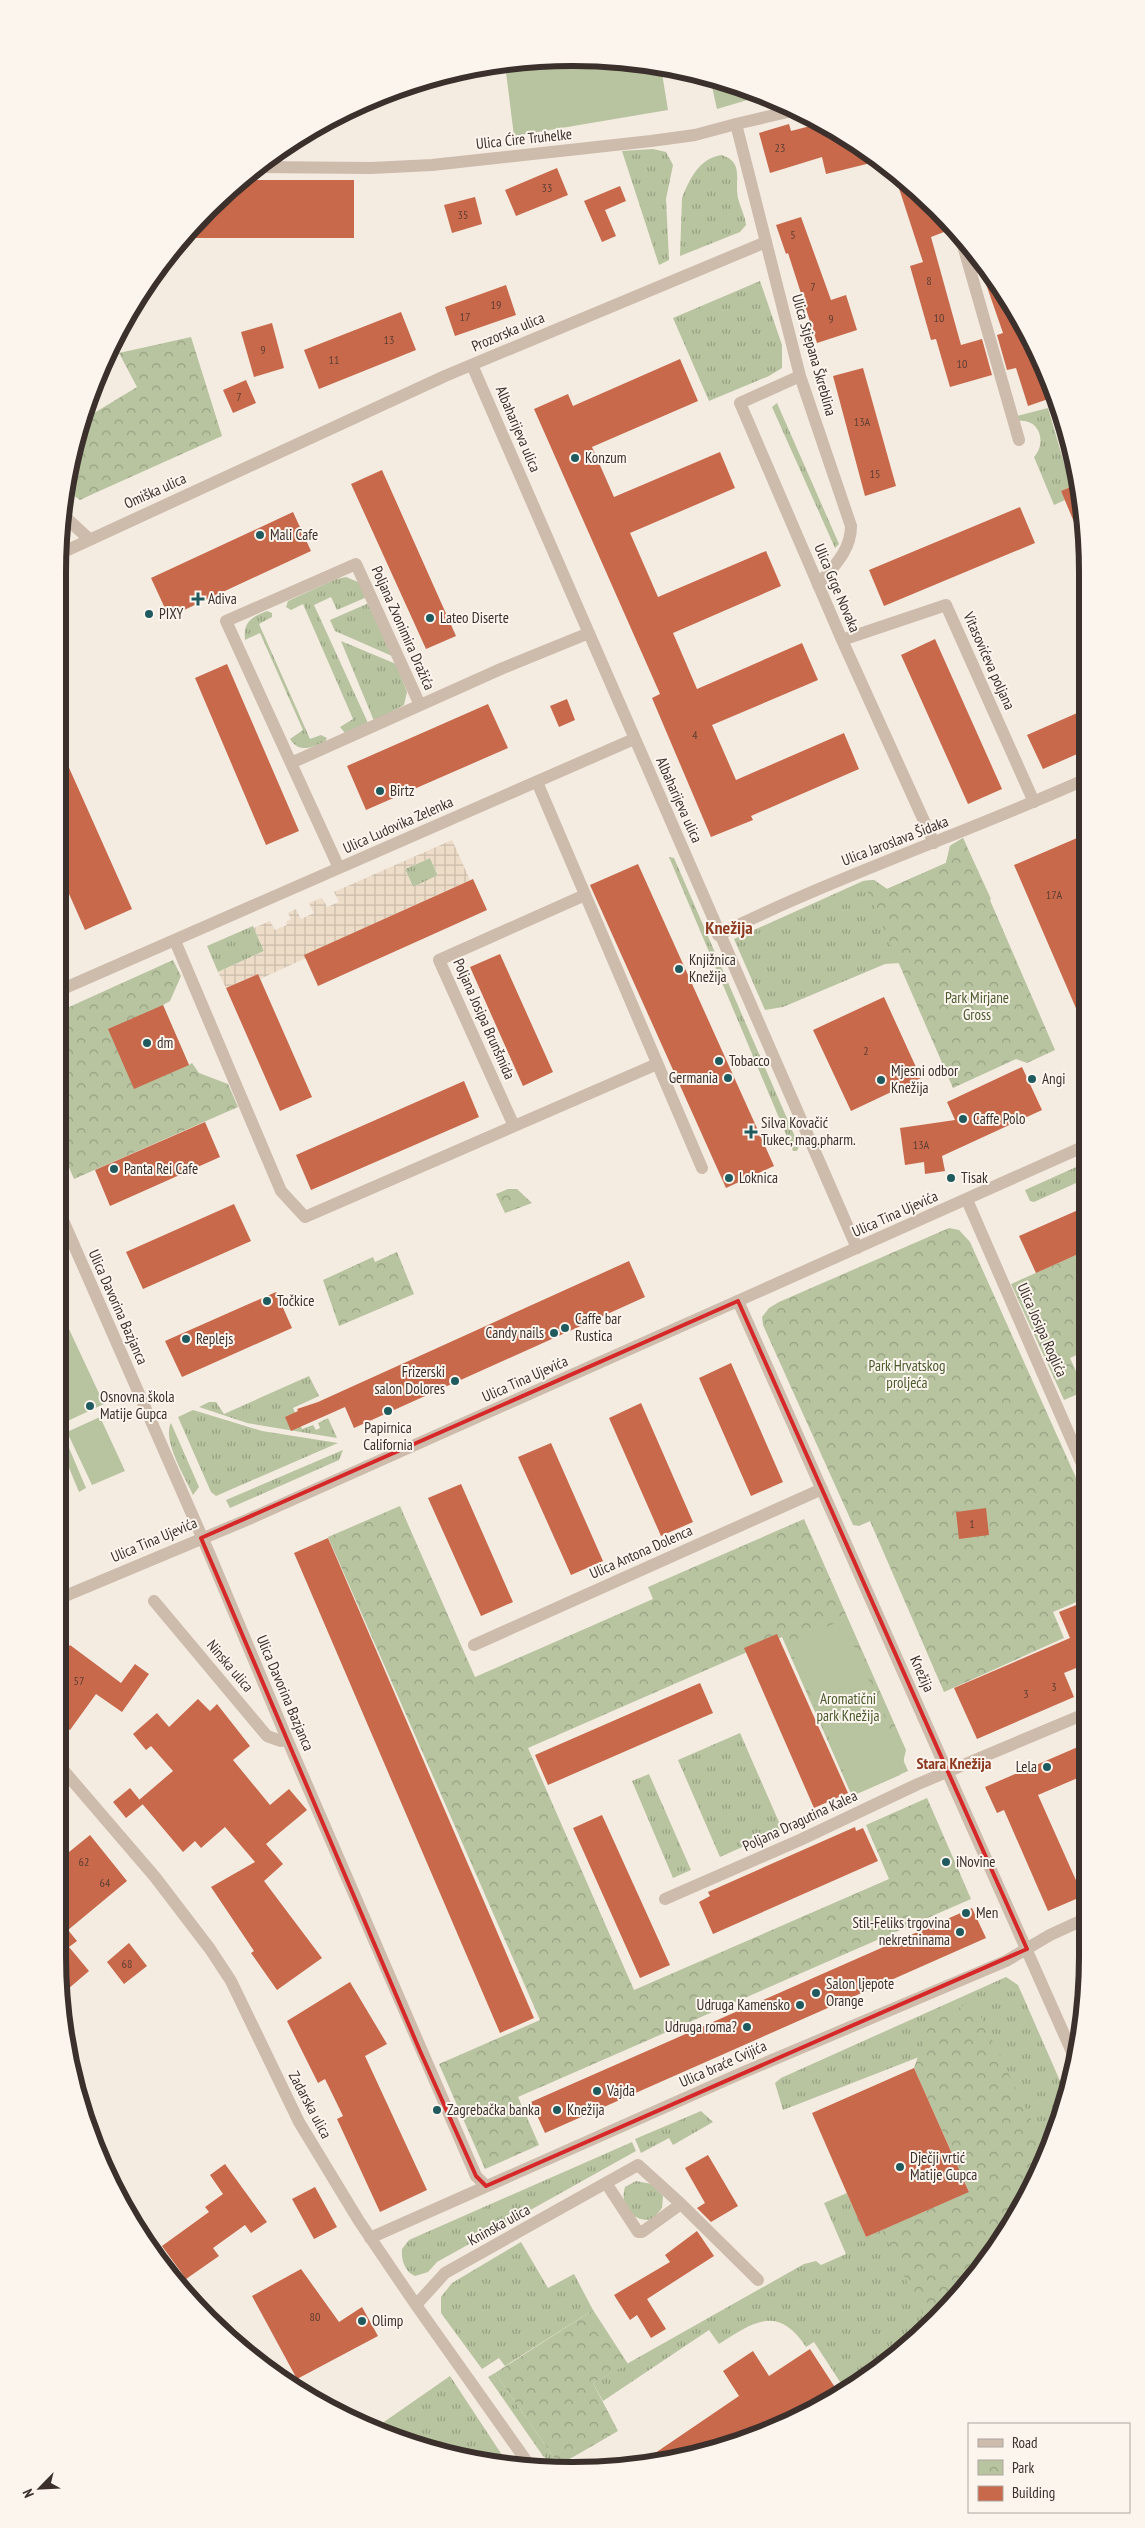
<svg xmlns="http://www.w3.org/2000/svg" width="1145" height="2528" font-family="'PT Sans Narrow',sans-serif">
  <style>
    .grass { fill: url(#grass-tufts) }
    .park { fill: url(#park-crowns) }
    .garden { fill: #b8c4a0 }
    .plaza { fill: url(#plaza-grid); fill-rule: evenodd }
    .building { fill: #c8694b }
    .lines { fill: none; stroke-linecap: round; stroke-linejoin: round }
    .minor { stroke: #cdbbac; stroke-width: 12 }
    .tertiary { stroke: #cdbbac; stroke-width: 12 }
    .marked { fill: none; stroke: #d62828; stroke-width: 4; stroke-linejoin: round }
    .poi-dot { fill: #1f5a5e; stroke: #fbf5ee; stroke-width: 2 }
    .labels { text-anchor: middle; stroke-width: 4; stroke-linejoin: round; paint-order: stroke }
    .number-label { font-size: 12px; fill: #5e3e33 }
    .street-label { font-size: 15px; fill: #3b302b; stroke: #fbf5ee }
    .poi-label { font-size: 15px; fill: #3b302b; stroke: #fbf5ee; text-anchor: start }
    .park-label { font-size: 15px; fill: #4a5a2e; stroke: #fbf5ee }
    .neighbourhood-label { font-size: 16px; font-weight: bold; fill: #8c3b22; stroke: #fbf5ee }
    .quarter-label { font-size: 18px; font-weight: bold; fill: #8c3b22; stroke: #fbf5ee }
    .rim { fill: none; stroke: #3b302b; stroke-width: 6 }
  </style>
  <defs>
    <pattern id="grass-tufts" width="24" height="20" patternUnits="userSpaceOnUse" patternTransform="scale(1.25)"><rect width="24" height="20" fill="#b8c4a0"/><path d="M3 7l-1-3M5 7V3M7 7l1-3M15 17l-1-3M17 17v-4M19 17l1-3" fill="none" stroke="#97a083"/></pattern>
    <pattern id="park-crowns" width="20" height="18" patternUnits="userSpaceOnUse" patternTransform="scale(1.25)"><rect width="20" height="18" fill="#b8c4a0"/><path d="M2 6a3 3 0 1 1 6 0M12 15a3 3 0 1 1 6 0" fill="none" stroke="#97a083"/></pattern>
    <pattern id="plaza-grid" width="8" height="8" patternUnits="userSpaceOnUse" patternTransform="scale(1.25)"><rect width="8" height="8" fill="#ecdcc8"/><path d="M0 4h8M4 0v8" fill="none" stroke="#cbbdac"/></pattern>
  </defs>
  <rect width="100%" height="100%" fill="#f4ebe1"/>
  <path class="grass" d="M653 149 666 152 673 165 666 199 669 260 659 265 622 151Z
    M721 155C745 162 734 180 738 198 740 207 745 215 746 225L740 232 680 256 682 198C690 178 699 159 721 155Z
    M760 281 782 345V368L769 376 709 401 673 318Z
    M777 403 839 544 835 548 772 407Z
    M1048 408 1067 473 1074 472 1077 484 1061 491 1065 500 1054 505 1034 457C1047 443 1040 418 1018 421L1017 416Z
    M346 577 358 582 367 597 337 610 331 597 314 605 368 723 345 733 340 727 353 719 303 604 291 610 286 607 288 601 336 579Z
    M369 603 392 656 335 631 330 620Z
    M267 611 272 613V617L259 624 310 739 321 735 327 738 325 742C312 747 299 754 290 739L303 730 260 633 245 640C243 621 252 617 267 611Z
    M341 641 396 664 407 692 404 705 374 721Z
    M963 838 991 899 900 963 885 964 783 1007 765 1010 734 939 863 881 874 880 887 889 946 863 950 846Z
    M669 857 674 858 799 1146 797 1151H793Z
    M430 858 438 876 413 887 405 869Z
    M253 926 264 951 218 972 207 946Z
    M1085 1163V1179L1034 1202 1030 1201 1025 1190Z
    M309 1376 319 1396 293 1408 302 1429 313 1425 316 1430 320 1428 318 1423 328 1418 337 1438 247 1423 199 1407 209 1402H216L224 1414Z
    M193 1410 262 1431 338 1443 216 1496 211 1492 178 1417Z
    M171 1423 199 1487 193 1495C185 1477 162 1440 171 1423Z
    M343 1450 339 1460 230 1508 226 1500Z
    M740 1733 782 1829 720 1857 678 1760Z
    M649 1774 691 1870 673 1878 632 1781Z
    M1006 1977 1018 1985 1067 2097 1060 2121 1019 2213 919 2057 783 2110 775 2083 781 2078Z
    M701 2111 713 2122 673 2145 669 2138 641 2153 635 2139Z
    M632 2142 636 2151 437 2262 428 2272 415 2276C405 2272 401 2260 402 2249L409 2240Z
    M636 2181 652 2184 663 2196 662 2208 653 2219C634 2224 619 2205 625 2187Z
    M973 2190 960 2295 886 2364 846 2391 814 2342 806 2347C778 2304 753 2322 719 2344L709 2330 603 2401 593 2383 804 2264 816 2261 821 2265 846 2254 824 2203 847 2193 866 2237Z
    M521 2242 548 2288 574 2274 593 2310 505 2366 499 2358 482 2369 441 2313V2297L452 2283Z
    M495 2373 555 2459 552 2463 543 2456 488 2377Z
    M450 2376 508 2464C451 2459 410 2445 358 2421L368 2419 381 2424Z"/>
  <path class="park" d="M191 337 222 436 95 493 80 500 66 490 67 472 81 421 137 387 119 353Z
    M963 838 1055 1050 1027 1063 1016 1059 953 1088 863 881 874 880 887 889 946 863 950 846Z
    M173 960 181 976 170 1001 163 1005 189 1065 192 1063 199 1073 228 1084 238 1107 74 1179 58 1142V1012Z
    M508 1189H517L532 1203 505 1213 496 1194Z
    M949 1228 959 1230 970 1242 1086 1500V1598L1053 1612 1064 1638 944 1692 870 1521 859 1526 853 1525 763 1325 762 1317 769 1308 779 1302Z
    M1085 1251 1086 1351 1070 1358 1085 1391 1064 1400 1011 1284Z
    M397 1252 414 1294 339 1326 323 1280 373 1257 375 1262Z
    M400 1506 475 1677 653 1599 648 1587 804 1519 906 1750 900 1775 852 1796 782 1637 528 1748 634 1990 889 1879 866 1825 927 1798 971 1899 518 2097 539 2145 485 2169 439 2064 540 2020 328 1537Z
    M973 2001 1042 2142 1049 2146 1019 2213 960 2295 928 2325 882 2230 969 2192 960 2170 949 2174 955 2160 914 2068 928 2028 939 2017Z
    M593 2310 628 2364 593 2383 618 2431 561 2464 559 2459H555L495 2373Z"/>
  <path class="garden" d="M539 59 640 62 661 67 668 110 514 136 505 64Z
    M710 78 738 85 761 96 717 109Z
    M68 1327 104 1404 61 1424 58 1418V1331Z
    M100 1417 125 1471 92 1485 67 1432Z
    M58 1422 86 1488 79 1492 58 1441Z
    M843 1620 908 1771 854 1795 788 1643Z"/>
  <path class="plaza" d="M452 840 470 880 305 955 306 958 260 979 258 974 226 988 218 972 264 951 254 928 270 921 275 930 287 925 286 922 291 919 288 913 296 909 301 919 314 913 309 903 322 898 327 907 339 902 334 892ZM430 858 438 875 413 887 405 869Z"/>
  <path class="building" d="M789 124 791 131 818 124 859 144 879 161 826 174 822 157 770 173 759 133Z
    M557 168 568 195 516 216 505 190Z
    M894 173 936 208 944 232 931 237 961 345 982 339 992 375 950 387 936 339 931 340 910 266 923 262Z
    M241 180H354V238H182Z
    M620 186 626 201 605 210 616 236 602 242 584 201Z
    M475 197 482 224 452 233 444 205Z
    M801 217 831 300 846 295 857 330 817 343 788 253 786 254 776 225Z
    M994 281 1030 344 1036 362 1040 361 1048 375 1054 397 1028 406 1016 368 1007 370 997 335 1003 333 986 284Z
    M506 285 516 315 455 336 445 307Z
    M401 312 416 350 319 389 304 350Z
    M272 323 284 368 254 377 241 332Z
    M680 359 698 401 592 447 614 497 720 452 735 488 630 533 658 597 766 551 781 586 673 633 697 689 802 643 818 680 712 725 736 780 844 733 859 769 751 816 753 820 711 837 652 698 660 694 534 409 568 394 573 406Z
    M863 368 896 486 865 496 833 376Z
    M246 380 256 403 233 413 223 390Z
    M382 470 456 636 426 649 351 484Z
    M1077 484 1083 505 1082 541 1061 491Z
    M1020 507 1035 543 884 606 869 570Z
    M293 512 311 551 169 617 151 578Z
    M935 639 1002 789 968 804 901 655Z
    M227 664 299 831 266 845 195 678Z
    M567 699 575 720 559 727 550 706Z
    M488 704 508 748 366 810 347 766Z
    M1084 710V751L1043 769 1027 735Z
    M58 743 132 909 85 930 58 869Z
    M1084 835 1085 1029 1014 865Z
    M638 864 774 1166 726 1188 590 885Z
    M473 879 487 910 318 986 304 955Z
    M500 954 553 1072 523 1086 470 967Z
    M258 974 312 1097 280 1111 226 988Z
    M884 997 921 1078 851 1111 813 1030Z
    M163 1005 189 1065 134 1089 108 1029Z
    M1022 1067 1042 1110 942 1156 945 1171 925 1174 924 1162 905 1165 900 1128 955 1120 947 1102Z
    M464 1081 479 1117 311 1190 296 1155Z
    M205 1122 220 1157 110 1206 95 1170Z
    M234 1204 251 1241 143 1289 126 1252Z
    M1085 1207V1251L1036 1273 1019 1236Z
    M629 1261 645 1297 354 1428 345 1407 291 1431 285 1417 298 1411 297 1409 318 1402Z
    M276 1292 292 1328 182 1377 165 1341Z
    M731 1363 783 1482 751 1496 699 1378Z
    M641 1403 693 1522 661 1536 609 1418Z
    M551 1443 603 1561 571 1575 518 1457Z
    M461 1484 513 1602 481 1616 428 1498Z
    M986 1508 989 1535 959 1539 956 1512Z
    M328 1538 534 2018 500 2033 294 1553Z
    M1086 1601 1087 1677 1081 1666 1064 1673 1074 1697 977 1739 954 1688 1070 1638 1059 1612Z
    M777 1634 848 1793 814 1808 744 1648Z
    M70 1645 121 1683 135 1664 149 1674 122 1712 96 1694 70 1730 58 1722V1662Z
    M700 1683 713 1713 548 1785 535 1755Z
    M198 1699 210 1711 217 1704 250 1746 233 1760 270 1805 289 1789 307 1810 266 1844 283 1864 264 1881 322 1958 277 1990 251 1953 254 1951 211 1887 255 1862 225 1827 201 1848 195 1841 183 1852 139 1800 173 1771 151 1746 146 1750 133 1734 157 1713 169 1727Z
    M1087 1743V1774L1038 1795 1083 1896 1048 1911 1004 1810 997 1813 985 1787Z
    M130 1788 143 1804 126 1818 113 1802Z
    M602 1815 670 1965 640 1978 573 1828Z
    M855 1827 856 1831 863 1828 878 1861 713 1934 699 1902 710 1896 708 1892Z
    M90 1835 127 1881 68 1930 77 1941 69 1947 89 1971 68 1989 60 1978 58 1956V1883L67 1875 58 1861Z
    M972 1908 986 1938 545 2133 531 2102Z
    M129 1943 147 1966 124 1984 107 1962Z
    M350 1982 387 2044 365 2056 427 2190 380 2212 337 2119 343 2116 325 2079 318 2083 287 2021Z
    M914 2068 969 2192 866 2237 812 2113Z
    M708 2155 738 2206 711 2222 697 2208 705 2203 685 2168Z
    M225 2164 267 2222 251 2233 245 2225 213 2248 219 2256 186 2279 162 2246 209 2212 205 2207 223 2194 210 2175Z
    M315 2187 337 2227 314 2239 292 2199Z
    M697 2231 714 2256 647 2299 666 2329 651 2338 637 2315 630 2320 614 2295 670 2262 665 2255Z
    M301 2269 339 2322 362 2307 378 2336 297 2379 252 2296Z
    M810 2349 840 2395 830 2402 738 2443 636 2466 739 2396 723 2371 753 2351 769 2376Z"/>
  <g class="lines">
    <path class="minor" d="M256 167 371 168 432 165 651 141 695 135 736 124
      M960 235 1019 440
      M766 242 800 376 851 526C851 551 833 567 818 585
      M472 365 857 1248
      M800 376 740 403 842 640 934 843
      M63 515 89 539
      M842 640 946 605 1034 802
      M291 763 503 668 589 633
      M537 782 702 1168
      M339 868 226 621 356 564 420 705
      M718 935C837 876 963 834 1084 780
      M175 941 281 1191 305 1217 657 1064
      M58 991 634 739
      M514 1126 439 960 585 895
      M967 1200 1086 1473
      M58 1209 209 1553 287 1739 476 2176 486 2186
      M738 1301 1076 2061
      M154 1601 267 1736 281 1741 287 1739
      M474 1645 822 1489
      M58 1764 155 1877 210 1949 231 1981 299 2122 359 2221 416 2305 530 2466
      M665 1899 800 1840 918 1784 1087 1713
      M606 2183 638 2232H642L681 2204
      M370 2238 744 2072 1006 1961 1050 1935 1087 1918
      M416 2305 445 2273 638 2165 681 2204 758 2280"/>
    <path class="tertiary" d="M59 554 445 376 766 242 736 124 792 111
      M58 1599 249 1519 1085 1146"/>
  </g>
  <path class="marked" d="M738 1301 1027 1949 486 2186 476 2176 420 2051 201 1538Z"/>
  <g class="poi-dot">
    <circle cx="575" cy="458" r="5"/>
    <circle cx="260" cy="535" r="5"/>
    <path d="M195.5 591.5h5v5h5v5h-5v5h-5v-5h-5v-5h5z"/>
    <circle cx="149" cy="614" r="5"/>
    <circle cx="430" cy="618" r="5"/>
    <circle cx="380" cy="791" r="5"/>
    <circle cx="679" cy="969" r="5"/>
    <circle cx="147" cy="1043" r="5"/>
    <circle cx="719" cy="1061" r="5"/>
    <circle cx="728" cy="1078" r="5"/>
    <circle cx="1032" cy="1079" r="5"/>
    <circle cx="881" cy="1080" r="5"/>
    <circle cx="963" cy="1119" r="5"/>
    <path d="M748.5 1124.5h5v5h5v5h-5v5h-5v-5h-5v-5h5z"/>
    <circle cx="114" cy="1169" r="5"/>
    <circle cx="729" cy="1178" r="5"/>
    <circle cx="951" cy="1178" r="5"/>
    <circle cx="267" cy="1301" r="5"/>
    <circle cx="565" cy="1328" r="5"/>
    <circle cx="554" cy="1333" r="5"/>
    <circle cx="186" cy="1339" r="5"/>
    <circle cx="455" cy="1381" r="5"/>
    <circle cx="90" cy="1406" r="5"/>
    <circle cx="388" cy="1411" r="5"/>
    <circle cx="1047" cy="1767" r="5"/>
    <circle cx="946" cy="1862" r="5"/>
    <circle cx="966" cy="1913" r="5"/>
    <circle cx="960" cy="1932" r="5"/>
    <circle cx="816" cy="1993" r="5"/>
    <circle cx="800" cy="2005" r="5"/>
    <circle cx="747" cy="2027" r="5"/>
    <circle cx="597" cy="2091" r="5"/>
    <circle cx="437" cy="2110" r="5"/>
    <circle cx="557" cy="2110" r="5"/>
    <circle cx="900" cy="2167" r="5"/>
    <circle cx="362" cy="2321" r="5"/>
  </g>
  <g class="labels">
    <g class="number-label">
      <text x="780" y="152">23</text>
      <text x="547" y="192">33</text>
      <text x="463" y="219">35</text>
      <text x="793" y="239">5</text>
      <text x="929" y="285">8</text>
      <text x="813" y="291">7</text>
      <text x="496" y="309">19</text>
      <text x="465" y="321">17</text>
      <text x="939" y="322">10</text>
      <text x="831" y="323">9</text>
      <text x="389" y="344">13</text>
      <text x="263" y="354">9</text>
      <text x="334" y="364">11</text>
      <text x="962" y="368">10</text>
      <text x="239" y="401">7</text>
      <text x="862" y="426">13A</text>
      <text x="875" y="478">15</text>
      <text x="695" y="739">4</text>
      <text x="1054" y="899">17A</text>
      <text x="866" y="1055">2</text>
      <text x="921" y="1149">13A</text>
      <text x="972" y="1528">1</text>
      <text x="79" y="1685">57</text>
      <text x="1054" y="1691">3</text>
      <text x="1026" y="1698">3</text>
      <text x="84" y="1866">62</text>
      <text x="105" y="1887">64</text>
      <text x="127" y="1968">68</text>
      <text x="315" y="2321">80</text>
    </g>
    <g class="street-label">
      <text transform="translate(524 139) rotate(-6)" y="5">Ulica Ćire Truhelke</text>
      <text transform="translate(508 332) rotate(-23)" y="5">Prozorska ulica</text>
      <text transform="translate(814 355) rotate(74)" y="5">Ulica Stjepana Škreblina</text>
      <text transform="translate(518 429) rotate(67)" y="5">Albaharijeva ulica</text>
      <text transform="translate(155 491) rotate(-24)" y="5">Omiška ulica</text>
      <text transform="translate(837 588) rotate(67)" y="5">Ulica Grge Novaka</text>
      <text transform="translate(403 628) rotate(66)" y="5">Poljana Zvonimira Dražića</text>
      <text transform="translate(989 661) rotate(66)" y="5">Vitasovićeva poljana</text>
      <text transform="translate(679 800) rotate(66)" y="5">Albaharijeva ulica</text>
      <text transform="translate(398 825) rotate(-24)" y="5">Ulica Ludovika Zelenka</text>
      <text transform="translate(895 841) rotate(-21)" y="5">Ulica Jaroslava Šidaka</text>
      <text transform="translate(484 1019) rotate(66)" y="5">Poljana Josipa Brunšmida</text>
      <text transform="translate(895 1214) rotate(-24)" y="5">Ulica Tina Ujevića</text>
      <text transform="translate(118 1307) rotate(66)" y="5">Ulica Davorina Bazjanca</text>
      <text transform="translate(1042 1330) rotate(66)" y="5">Ulica Josipa Roglića</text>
      <text transform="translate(525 1379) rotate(-24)" y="5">Ulica Tina Ujevića</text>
      <text transform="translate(154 1540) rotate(-23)" y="5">Ulica Tina Ujevića</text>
      <text transform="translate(641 1552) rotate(-24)" y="5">Ulica Antona Dolenca</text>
      <text transform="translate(230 1666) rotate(50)" y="5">Ninska ulica</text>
      <text transform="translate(922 1674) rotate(66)" y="5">Knežija</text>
      <text transform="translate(285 1693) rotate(67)" y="5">Ulica Davorina Bazjanca</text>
      <text transform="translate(800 1821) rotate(-25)" y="5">Poljana Dragutina Kalea</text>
      <text transform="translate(723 2064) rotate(-24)" y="5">Ulica braće Cvijića</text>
      <text transform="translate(310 2105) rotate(62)" y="5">Zadarska ulica</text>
      <text transform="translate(499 2225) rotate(-29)" y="5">Kninska ulica</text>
    </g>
    <g class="poi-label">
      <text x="585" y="463">Konzum</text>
      <text x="270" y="540">Mali Cafe</text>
      <text x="208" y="604">Adiva</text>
      <text x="159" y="619">PIXY</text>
      <text x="440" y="623">Lateo Diserte</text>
      <text x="390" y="796">Birtz</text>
      <text x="689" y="965">Knjižnica<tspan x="689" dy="17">Knežija</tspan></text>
      <text x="157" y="1048">dm</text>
      <text x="729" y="1066">Tobacco</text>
      <text x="891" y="1076">Mjesni odbor<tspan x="891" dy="17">Knežija</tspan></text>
      <text x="718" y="1083" text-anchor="end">Germania</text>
      <text x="1042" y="1084">Angi</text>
      <text x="973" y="1124">Caffe Polo</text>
      <text x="761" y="1128">Silva Kovačić<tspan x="761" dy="17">Tukec, mag.pharm.</tspan></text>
      <text x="124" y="1174">Panta Rei Cafe</text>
      <text x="739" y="1183">Loknica</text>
      <text x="961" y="1183">Tisak</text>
      <text x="277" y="1306">Točkice</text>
      <text x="575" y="1324">Caffe bar<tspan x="575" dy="17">Rustica</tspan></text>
      <text x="544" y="1338" text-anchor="end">Candy nails</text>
      <text x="196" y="1344">Replejs</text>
      <text x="445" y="1377" text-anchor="end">Frizerski<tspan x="445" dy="17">salon Dolores</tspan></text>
      <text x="100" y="1402">Osnovna škola<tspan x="100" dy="17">Matije Gupca</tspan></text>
      <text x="388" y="1433" text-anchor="middle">Papirnica<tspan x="388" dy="17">California</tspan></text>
      <text x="1037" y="1772" text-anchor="end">Lela</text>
      <text x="956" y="1867">iNovine</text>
      <text x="976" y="1918">Men</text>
      <text x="950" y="1928" text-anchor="end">Stil-Feliks trgovina<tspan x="950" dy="17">nekretninama</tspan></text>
      <text x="826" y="1989">Salon ljepote<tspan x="826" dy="17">Orange</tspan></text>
      <text x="790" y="2010" text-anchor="end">Udruga Kamensko</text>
      <text x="737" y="2032" text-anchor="end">Udruga roma?</text>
      <text x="607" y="2096">Vajda</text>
      <text x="447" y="2115">Zagrebačka banka</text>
      <text x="567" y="2115">Knežija</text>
      <text x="910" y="2163">Dječji vrtić<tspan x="910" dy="17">Matije Gupca</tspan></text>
      <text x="372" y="2326">Olimp</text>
    </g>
    <g class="park-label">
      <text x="977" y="1003">Park Mirjane<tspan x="977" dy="17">Gross</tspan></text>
      <text x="907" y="1371">Park Hrvatskog<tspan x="907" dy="17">proljeća</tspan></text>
      <text x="848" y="1704">Aromatični<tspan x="848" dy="17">park Knežija</tspan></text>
    </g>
    <g class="neighbourhood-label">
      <text x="954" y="1769">Stara Knežija</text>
    </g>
    <g class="quarter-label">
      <text x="729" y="934">Knežija</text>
    </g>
  </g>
  <path d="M0 0H1145V2528H0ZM572 66H573A506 506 0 0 1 1079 572V1956A506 506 0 0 1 573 2462H572A506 506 0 0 1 66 1956V572A506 506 0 0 1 572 66Z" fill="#fbf5ee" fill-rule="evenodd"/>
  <path class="rim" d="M572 66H573A506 506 0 0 1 1079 572V1956A506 506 0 0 1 573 2462H572A506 506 0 0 1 66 1956V572A506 506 0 0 1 572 66Z"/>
  <rect x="968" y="2423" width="162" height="90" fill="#fbf5ee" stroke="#aea6a0"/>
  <rect x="978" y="2439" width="25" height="8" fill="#cdbbac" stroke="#aea6a0"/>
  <text x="1012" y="2448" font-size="15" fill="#3b302b">Road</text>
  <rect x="978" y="2460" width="25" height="15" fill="url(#park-crowns)" stroke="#aea6a0"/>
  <text x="1012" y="2473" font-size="15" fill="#3b302b">Park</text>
  <rect x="978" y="2486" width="25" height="15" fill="#c8694b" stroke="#aea6a0"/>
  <text x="1012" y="2498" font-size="15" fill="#3b302b">Building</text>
  <g transform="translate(40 2488) rotate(246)" stroke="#fbf5ee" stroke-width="4" paint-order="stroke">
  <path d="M0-4L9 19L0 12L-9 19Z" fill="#3b302b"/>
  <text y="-8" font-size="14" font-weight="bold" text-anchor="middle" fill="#3b302b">N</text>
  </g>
</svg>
